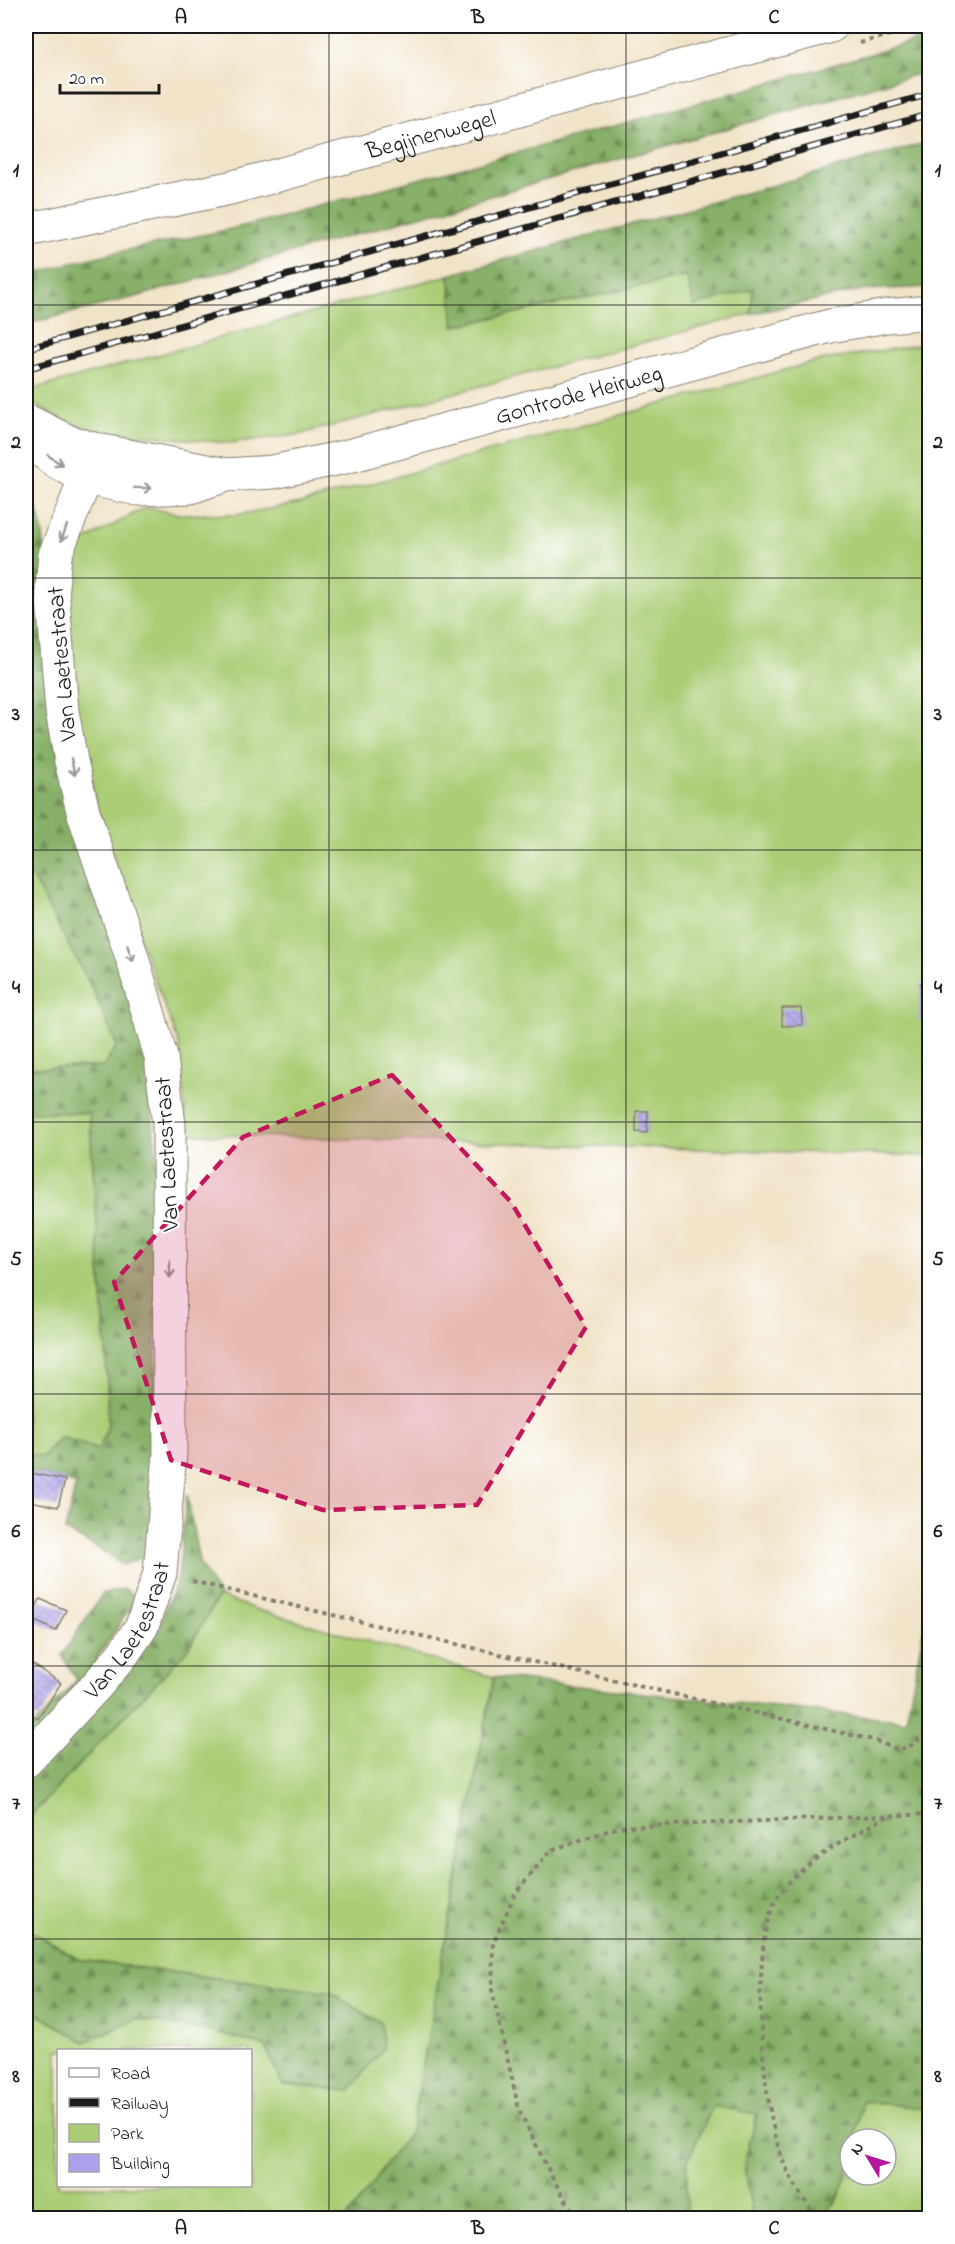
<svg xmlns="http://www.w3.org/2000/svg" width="955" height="2244" font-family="'Indie Flower',sans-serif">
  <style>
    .green { fill: #aacd76; stroke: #637449; stroke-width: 1.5; fill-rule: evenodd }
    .forest { fill: url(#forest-firs); stroke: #526642; stroke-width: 1.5 }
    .building { fill: url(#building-cross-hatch) }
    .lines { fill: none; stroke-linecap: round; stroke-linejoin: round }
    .minor-casing { stroke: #868072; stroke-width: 35 }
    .tertiary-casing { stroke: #868072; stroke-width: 35 }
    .path { stroke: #868072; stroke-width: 4; stroke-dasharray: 4.5 4.5; stroke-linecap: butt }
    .minor { stroke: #fff; stroke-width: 33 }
    .tertiary { stroke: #fff; stroke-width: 33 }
    .rail-casing { stroke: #1c1c1c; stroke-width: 7 }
    .rail { stroke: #fff; stroke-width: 4.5; stroke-dasharray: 14; stroke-linecap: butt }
    .oneway { stroke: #999 }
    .marked { fill: #c2185b; fill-opacity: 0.2; stroke: #c2185b; stroke-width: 4.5; stroke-dasharray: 12 8; stroke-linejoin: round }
    .grid { fill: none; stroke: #1c1c1c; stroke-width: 1.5; stroke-opacity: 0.55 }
    .labels { text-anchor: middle; stroke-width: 4.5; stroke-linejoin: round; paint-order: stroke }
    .street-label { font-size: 24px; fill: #1c1c1c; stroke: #fff }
    .neatline { fill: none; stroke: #1c1c1c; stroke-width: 2 }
    .grid-label { font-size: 20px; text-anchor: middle; font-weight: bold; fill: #1c1c1c }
  </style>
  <defs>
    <pattern id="forest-firs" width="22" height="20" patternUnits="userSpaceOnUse" patternTransform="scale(1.5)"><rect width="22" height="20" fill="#87b067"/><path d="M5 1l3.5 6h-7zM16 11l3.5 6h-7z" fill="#6e8e54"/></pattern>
    <pattern id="building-cross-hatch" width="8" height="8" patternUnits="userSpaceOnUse" patternTransform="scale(1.5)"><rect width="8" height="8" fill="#ae9fea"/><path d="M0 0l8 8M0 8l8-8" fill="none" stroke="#8d81bd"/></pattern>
  </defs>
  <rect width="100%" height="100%" fill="#fff"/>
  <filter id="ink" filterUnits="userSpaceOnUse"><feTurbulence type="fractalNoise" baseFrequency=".0167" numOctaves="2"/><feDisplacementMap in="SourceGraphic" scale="12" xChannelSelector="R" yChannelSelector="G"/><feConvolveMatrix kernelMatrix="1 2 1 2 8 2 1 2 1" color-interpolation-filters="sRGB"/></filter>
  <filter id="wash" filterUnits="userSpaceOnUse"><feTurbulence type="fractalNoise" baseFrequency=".008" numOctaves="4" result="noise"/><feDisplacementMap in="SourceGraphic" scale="24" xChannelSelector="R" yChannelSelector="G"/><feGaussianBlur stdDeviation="1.35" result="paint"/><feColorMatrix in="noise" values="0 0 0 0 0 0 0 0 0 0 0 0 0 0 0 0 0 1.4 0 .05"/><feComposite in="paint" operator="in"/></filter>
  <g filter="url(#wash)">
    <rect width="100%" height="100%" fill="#f1e3c7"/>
    <path class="green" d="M449 275 455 326 687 276 754 289 751 314 297 435 228 443 98 431 65 421 26 400V391Z
      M929 343V1156L187 1134 179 1044 144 951 96 805 76 713 62 598 70 564 84 541 146 507 179 514 236 515 301 503 817 361Z
      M26 866 93 990 117 1046 103 1067 26 1068Z
      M26 1112 89 1113 106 1349 108 1426 99 1451 60 1437 42 1457 26 1454Z
      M219 1596 255 1609 494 1677 411 2131 347 2218H26V2007L85 2042 135 2019 205 2030 265 2046 283 2085 332 1993 79 1960 26 1928V1821L187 1650ZM58 2050H250V2186H58Z
      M863 2101 929 2109V2218H817L838 2201 850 2154V2175H886V2139H854Z
      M713 2106 757 2113 744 2165 753 2218H687V2162Z"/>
    <path class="forest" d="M929 37V71L139 296 26 324V277C101 250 181 243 259 222 483 162 707 102 929 37Z
      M929 142V287L862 290 751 314 753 289 694 306 687 276 454 326 449 275Z
      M26 481 40 517 45 550 42 647 141 1012 157 1163 156 1527 145 1556 123 1565 98 1548 65 1531 76 1484 26 1470V1454L43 1457 60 1437 99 1450 108 1426 106 1349 89 1113 26 1112V1068L103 1067 117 1046 93 990 26 866Z
      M187 1494 199 1563 219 1596 187 1650 26 1821V1734L77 1680 62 1655 103 1593 125 1589 136 1599 95 1661 119 1683 160 1622 178 1578Z
      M929 1602V2109L863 2101 854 2139H850C850 2166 844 2204 818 2217 810 2222 765 2219 753 2218L744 2165 757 2114 713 2106 687 2162V2218H347L411 2131 494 1677 906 1721Z
      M26 1928 79 1960 332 1993 381 2023 383 2048 349 2091 283 2085 265 2046 205 2030 135 2019 85 2042 26 2007Z"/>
    <g id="blocks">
      <path class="building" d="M921 983H930V1020H919Z
        M782 1008H801L802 1025 782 1026Z
        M636 1111H648L647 1133 636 1132Z
        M26 1472 65 1480 58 1507 26 1500Z
        M40 1599 66 1610 56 1631 31 1619Z
        M26 1660 61 1683 38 1719 26 1711Z"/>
    </g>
  </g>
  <g filter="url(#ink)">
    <use href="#blocks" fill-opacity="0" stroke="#868072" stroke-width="1.5"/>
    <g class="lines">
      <defs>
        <g id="minor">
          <path id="s1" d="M26 230 230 188 831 26"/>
          <path id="s2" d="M26 1761 98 1684 123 1654 142 1626 160 1573 170 1453 169 1125 161 1057 132 957 83 811 71 761 62 711 52 586 55 555 97 450"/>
        </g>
        <g id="tertiary">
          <path d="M27 421 67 441 97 450 222 474"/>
          <path id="s3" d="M26 438 55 461 86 478 138 489 191 487 226 475 273 472 345 457 830 326 887 316 930 312"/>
        </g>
      </defs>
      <use href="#minor" class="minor-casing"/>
      <use href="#tertiary" class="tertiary-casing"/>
      <path class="path" d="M860 43 923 26
        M192 1581C419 1637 646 1687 873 1740L899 1750 914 1744 930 1727
        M577 2218 553 2179 519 2110 492 1990 493 1943 515 1894 551 1850 619 1827 930 1814
        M816 2218C805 2201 792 2182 784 2163 762 2114 747 1939 779 1895 806 1857 850 1838 889 1815"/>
      <use href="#minor" class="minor"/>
      <use href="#tertiary" class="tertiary"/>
      <defs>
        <path id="rail" d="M26 349 930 94
          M26 369 930 114"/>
      </defs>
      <use href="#rail" class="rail-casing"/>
      <use href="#rail" class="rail"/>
    </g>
    <defs><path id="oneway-shaft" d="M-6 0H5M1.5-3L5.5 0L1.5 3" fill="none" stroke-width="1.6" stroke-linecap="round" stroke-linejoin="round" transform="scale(1.5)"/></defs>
    <g class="oneway">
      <use href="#oneway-shaft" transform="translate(55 460) rotate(34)"/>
      <use href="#oneway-shaft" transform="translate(143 488) rotate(1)"/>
      <use href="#oneway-shaft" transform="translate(64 533) rotate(111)"/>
      <use href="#oneway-shaft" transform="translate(73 767) rotate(77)"/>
      <use href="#oneway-shaft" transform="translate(130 953) rotate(71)"/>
      <use href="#oneway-shaft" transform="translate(170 1269) rotate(90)"/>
    </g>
  </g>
  <path class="marked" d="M392 1075 511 1202 586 1327 477 1505 323 1510 171 1460 114 1282 243 1137Z"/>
  <path class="grid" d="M329 26V2218M626 26V2218M26 305H930M26 578H930M26 850H930M26 1122H930M26 1394H930M26 1666H930M26 1939H930"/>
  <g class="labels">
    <g class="street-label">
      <text dy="8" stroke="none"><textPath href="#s1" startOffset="416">Begijnenwegel</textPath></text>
      <text dy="8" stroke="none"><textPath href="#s3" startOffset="578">Gontrode Heirweg</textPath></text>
      <text transform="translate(61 664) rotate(-95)" y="8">Van Laetestraat</text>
      <text transform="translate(166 1154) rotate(-93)" y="8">Van Laetestraat</text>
      <text dy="8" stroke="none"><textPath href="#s2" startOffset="168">Van Laetestraat</textPath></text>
    </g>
  </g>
  <rect width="955" height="2244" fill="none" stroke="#fff" stroke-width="66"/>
  <rect x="57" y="2049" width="195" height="138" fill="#ffffff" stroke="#a4a4a4" stroke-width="1.5"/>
  <rect x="69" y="2068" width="30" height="9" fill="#ffffff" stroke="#a4a4a4" stroke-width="1.5"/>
  <text x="111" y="2079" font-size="18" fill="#1c1c1c">Road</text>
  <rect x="69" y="2098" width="30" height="9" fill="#1c1c1c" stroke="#a4a4a4" stroke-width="1.5"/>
  <text x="111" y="2109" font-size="18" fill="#1c1c1c">Railway</text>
  <rect x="69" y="2124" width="30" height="18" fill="#aacd76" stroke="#a4a4a4" stroke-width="1.5"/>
  <text x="111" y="2139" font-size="18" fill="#1c1c1c">Park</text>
  <rect x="69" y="2154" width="30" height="18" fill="#ae9fea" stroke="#a4a4a4" stroke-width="1.5"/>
  <text x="111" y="2169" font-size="18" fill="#1c1c1c">Building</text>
  <g transform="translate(868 2157) rotate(308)"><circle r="28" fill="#ffffff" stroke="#a4a4a4" stroke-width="1.5"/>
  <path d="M0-4.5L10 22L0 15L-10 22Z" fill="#b5179e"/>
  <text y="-9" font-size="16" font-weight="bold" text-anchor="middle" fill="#1c1c1c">N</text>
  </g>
  <path d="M60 84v9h99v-9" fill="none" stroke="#1c1c1c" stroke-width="3"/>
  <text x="69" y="84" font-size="18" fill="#1c1c1c" stroke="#ffffff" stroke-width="4.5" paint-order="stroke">20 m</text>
  <rect x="33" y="33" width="889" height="2178" class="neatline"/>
  <g class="grid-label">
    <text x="181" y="23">A</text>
    <text x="478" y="23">B</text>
    <text x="774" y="23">C</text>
    <text x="16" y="176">1</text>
    <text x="938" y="176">1</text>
    <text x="16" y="448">2</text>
    <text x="938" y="448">2</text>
    <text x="16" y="720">3</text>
    <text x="938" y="720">3</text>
    <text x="16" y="993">4</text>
    <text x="938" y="993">4</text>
    <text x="16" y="1265">5</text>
    <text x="938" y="1265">5</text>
    <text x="16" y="1537">6</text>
    <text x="938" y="1537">6</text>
    <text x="16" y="1809">7</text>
    <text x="938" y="1809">7</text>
    <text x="16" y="2082">8</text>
    <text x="938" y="2082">8</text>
    <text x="181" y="2234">A</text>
    <text x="478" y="2234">B</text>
    <text x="774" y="2234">C</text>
  </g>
</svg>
